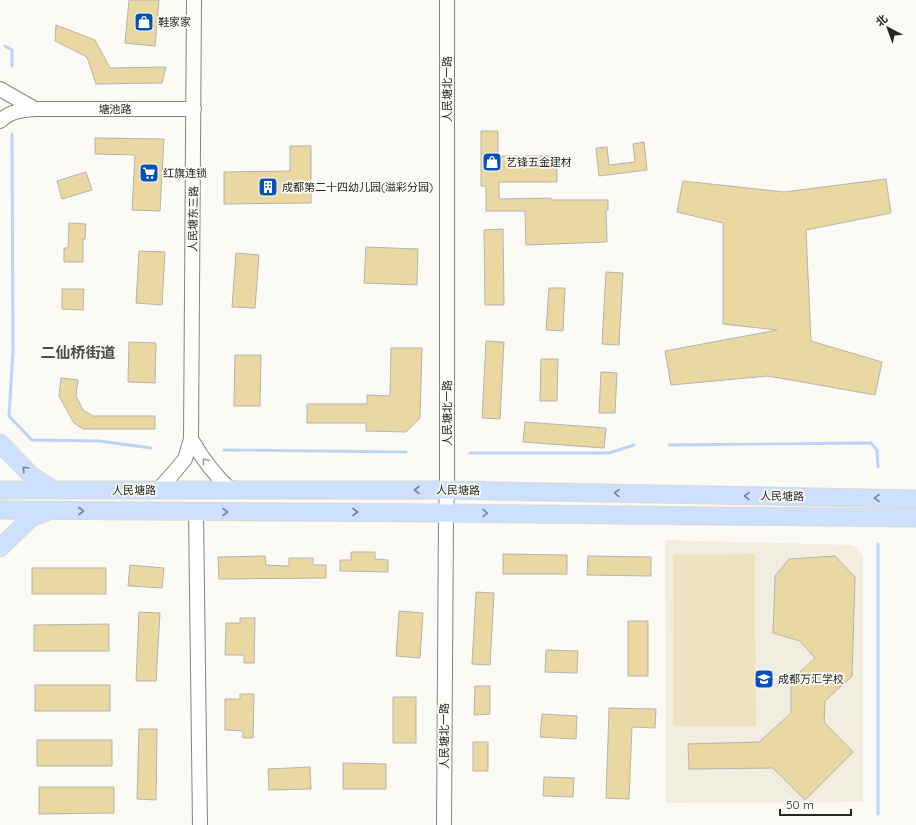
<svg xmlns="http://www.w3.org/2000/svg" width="916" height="825" font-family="Quicksand,'Noto Sans SC',sans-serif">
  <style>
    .built { fill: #f1ede1 }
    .green { fill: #eee2bf }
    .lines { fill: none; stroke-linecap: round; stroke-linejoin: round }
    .stream { stroke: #bcd3f8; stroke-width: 3 }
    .building { fill: #ead8a3; stroke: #b5b4af }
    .minor-casing { stroke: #85847f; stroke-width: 16 }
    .major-casing { stroke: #d8d8d8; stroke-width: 19 }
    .minor { stroke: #fff; stroke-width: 14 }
    .major { stroke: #cde0fe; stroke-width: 17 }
    .oneway { stroke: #9d9d9c }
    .oneway2 { stroke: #7a8391 }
    .labels { text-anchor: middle; stroke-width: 3.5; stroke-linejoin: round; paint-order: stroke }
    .poi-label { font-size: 11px; fill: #262624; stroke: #fcfaf5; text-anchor: start }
    .street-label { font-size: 11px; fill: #262624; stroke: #fcfaf5 }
    .district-label { font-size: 15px; font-weight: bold; fill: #4d4c48; stroke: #fcfaf5 }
  </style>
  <rect width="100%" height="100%" fill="#fcfaf5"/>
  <path class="built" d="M665 540 853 545 863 555V802L666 803Z"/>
  <path class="green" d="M755 554 756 726H673V555Z"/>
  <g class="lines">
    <path class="stream" d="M5 46 12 50V66
      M12 134 13 351 9 416 32 440 99 441 151 448
      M669 445 871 443 877 450 878 467
      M224 450 406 452
      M470 453H609L634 445
      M878 544V814"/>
  </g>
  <path class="building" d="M129 0H159L155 46 125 43Z
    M56 25 95 40 110 68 166 67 162 83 96 84 87 57 55 41Z
    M481 131H498V156H557V182H499V199L551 198V200H608V210H606L607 242 526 245 525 211H486V186H481Z
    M95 138 164 139 160 211 132 210 135 155 95 154Z
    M644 142 647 170 599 176 596 148 607 147 609 165 635 162 633 144Z
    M290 146H311V203L224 204V172L290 171Z
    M86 172 92 190 62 199 57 181Z
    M886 179 891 213 806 230 811 341 882 362 875 395 768 376 671 385 665 351 777 330 723 324V223L677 212 683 181 784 192Z
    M69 223 86 224 85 239H83V262H64V248H68Z
    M503 229 504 305H485L484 230Z
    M366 247 418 249 417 285 364 283Z
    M139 251 165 252 162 305 136 303Z
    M236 253 259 255 255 308 232 307Z
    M606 272 623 273 619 345 602 344Z
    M549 288H565L563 331 546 330Z
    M62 289H84L83 310 62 309Z
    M486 341 504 342 500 419 482 418Z
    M129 342 156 343 155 383 128 382Z
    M391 348H422L420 418 406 432 366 431V423H307V404H367V395L390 396Z
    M235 355H261L260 406H234Z
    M541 359H558L557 401H540Z
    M601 372 617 373 615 413H599Z
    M61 378 78 380 76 396 83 410 93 416H155V429H83L74 423 59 396Z
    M525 422 606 428 604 448 523 442Z
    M351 552H375V559L388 560V572L340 571V560H351Z
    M503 554 567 555V574H503Z
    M265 556 266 565 289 566V558H313V565H326V578L219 579 218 557Z
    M588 556 651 557V576L587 575Z
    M835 556 855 577 852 676 825 701 824 722 853 752 805 800 773 768 689 769 688 744 759 742 791 713V680L815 658 800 641 773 633 775 576 789 559Z
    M130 565 164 568 162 588 128 586Z
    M32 568H106V594H32Z
    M476 592 494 593 490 665 472 664Z
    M399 611 423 613 420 658 396 656Z
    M139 612 160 613 156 681H136Z
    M240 618H255L254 663H244V655H225L226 623H240Z
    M628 621H648V676H628Z
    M109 624V651H34V625Z
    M546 650 578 651 577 673 545 672Z
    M35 685H110V711H35Z
    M475 686H490V714L474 715Z
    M240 694H254L253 738H243V731L225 730V699H240Z
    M393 697H416V743H393Z
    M609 708 656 709 655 728 632 727 629 799 606 798Z
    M542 714 577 716 576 739 540 737Z
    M139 729H157L156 800 137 799Z
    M37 740H112V766H37Z
    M473 742H488V771H473Z
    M343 763 386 764V789H343Z
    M310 767 311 789 269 790 268 769Z
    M544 777 574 778 573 797 543 796Z
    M39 787H114V813L39 814Z"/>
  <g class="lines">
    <defs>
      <path id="minor" d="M0 89 35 109C21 110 11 111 0 121
        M35 109H194
        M191 439 194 0
        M158 490 176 470 185 459 191 439C202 458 214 475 231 490
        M196 512 200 825
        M444 825 446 513 447 490V0"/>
      <path id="major" d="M0 443 32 476 53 490
        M0 490H447L916 499
        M0 510 446 513 916 518
        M0 548 31 518 46 512"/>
    </defs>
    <use href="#minor" class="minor-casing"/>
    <use href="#major" class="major-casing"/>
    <use href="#minor" class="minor"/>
    <use href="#major" class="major"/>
  </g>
  <defs><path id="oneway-chevron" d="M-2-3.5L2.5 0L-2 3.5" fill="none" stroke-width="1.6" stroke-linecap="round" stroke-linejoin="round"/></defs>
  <use class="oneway" href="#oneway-chevron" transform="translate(205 461) rotate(-126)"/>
  <g class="oneway2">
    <use href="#oneway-chevron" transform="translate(25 469) rotate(-134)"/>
    <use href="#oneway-chevron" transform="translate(417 490) rotate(180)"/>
    <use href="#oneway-chevron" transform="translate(617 493) rotate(-179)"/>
    <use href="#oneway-chevron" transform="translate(747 496) rotate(-179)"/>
    <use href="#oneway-chevron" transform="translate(877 498) rotate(-179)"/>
    <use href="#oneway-chevron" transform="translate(81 511)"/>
    <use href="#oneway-chevron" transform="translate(225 512)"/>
    <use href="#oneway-chevron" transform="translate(355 512)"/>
    <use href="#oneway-chevron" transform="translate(485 513) rotate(1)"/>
  </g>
  <defs>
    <symbol id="shop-square" viewBox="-11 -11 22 22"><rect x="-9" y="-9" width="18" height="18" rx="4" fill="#0750ba" stroke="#fcfaf5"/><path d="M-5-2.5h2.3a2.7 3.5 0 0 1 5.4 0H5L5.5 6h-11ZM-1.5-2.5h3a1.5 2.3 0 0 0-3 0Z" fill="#fff"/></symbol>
    <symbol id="supermarket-square" viewBox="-11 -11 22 22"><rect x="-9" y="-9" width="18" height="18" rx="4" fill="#0750ba" stroke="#fcfaf5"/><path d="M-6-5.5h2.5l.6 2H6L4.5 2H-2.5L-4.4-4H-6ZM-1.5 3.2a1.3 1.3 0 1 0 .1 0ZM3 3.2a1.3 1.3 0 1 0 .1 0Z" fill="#fff"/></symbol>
    <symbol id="building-square" viewBox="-11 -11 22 22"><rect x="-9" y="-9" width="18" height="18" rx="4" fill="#0750ba" stroke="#fcfaf5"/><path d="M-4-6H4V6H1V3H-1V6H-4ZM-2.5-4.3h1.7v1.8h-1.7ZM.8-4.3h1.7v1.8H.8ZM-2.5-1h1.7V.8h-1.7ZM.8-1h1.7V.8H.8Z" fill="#fff"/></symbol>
    <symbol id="school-square" viewBox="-11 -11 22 22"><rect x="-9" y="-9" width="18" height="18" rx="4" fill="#0750ba" stroke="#fcfaf5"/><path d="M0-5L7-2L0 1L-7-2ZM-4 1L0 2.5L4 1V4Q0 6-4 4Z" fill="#fff"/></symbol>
  </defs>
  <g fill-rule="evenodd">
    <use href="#shop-square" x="133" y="11" width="22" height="22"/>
    <use href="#shop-square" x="481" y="151" width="22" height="22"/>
    <use href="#supermarket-square" x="138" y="162" width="22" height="22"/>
    <use href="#building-square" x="257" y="176" width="22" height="22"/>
    <use href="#school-square" x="753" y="668" width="22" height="22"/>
  </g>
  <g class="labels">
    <g class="poi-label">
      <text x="158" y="26">鞋家家</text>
      <text x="506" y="166">艺锋五金建材</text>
      <text x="163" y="177">红旗连锁</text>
      <text x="282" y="191">成都第二十四幼儿园(溢彩分园)</text>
      <text x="778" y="683">成都万汇学校</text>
    </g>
    <g class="street-label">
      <text transform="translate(447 89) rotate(-90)" y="4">人民塘北一路</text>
      <text x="115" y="113">塘池路</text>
      <text transform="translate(193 219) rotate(-89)" y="4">人民塘东三路</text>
      <text transform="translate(447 413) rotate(-90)" y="4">人民塘北一路</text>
      <text x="134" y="494">人民塘路</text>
      <text transform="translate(458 490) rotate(1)" y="4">人民塘路</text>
      <text transform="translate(782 496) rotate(1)" y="4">人民塘路</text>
      <text transform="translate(444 736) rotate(-90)" y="4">人民塘北一路</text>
    </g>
    <g class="district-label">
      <text x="78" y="358">二仙桥街道</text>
    </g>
  </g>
  <g transform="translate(888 28) rotate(319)" stroke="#fcfaf5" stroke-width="3" paint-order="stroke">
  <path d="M0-3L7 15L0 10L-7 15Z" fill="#262624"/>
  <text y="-6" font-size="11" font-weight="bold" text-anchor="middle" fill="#262624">北</text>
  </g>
  <path d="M780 809v6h71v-6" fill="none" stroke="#262624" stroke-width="2"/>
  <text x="786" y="809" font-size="12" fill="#262624" stroke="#fcfaf5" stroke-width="3" paint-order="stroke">50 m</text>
</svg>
